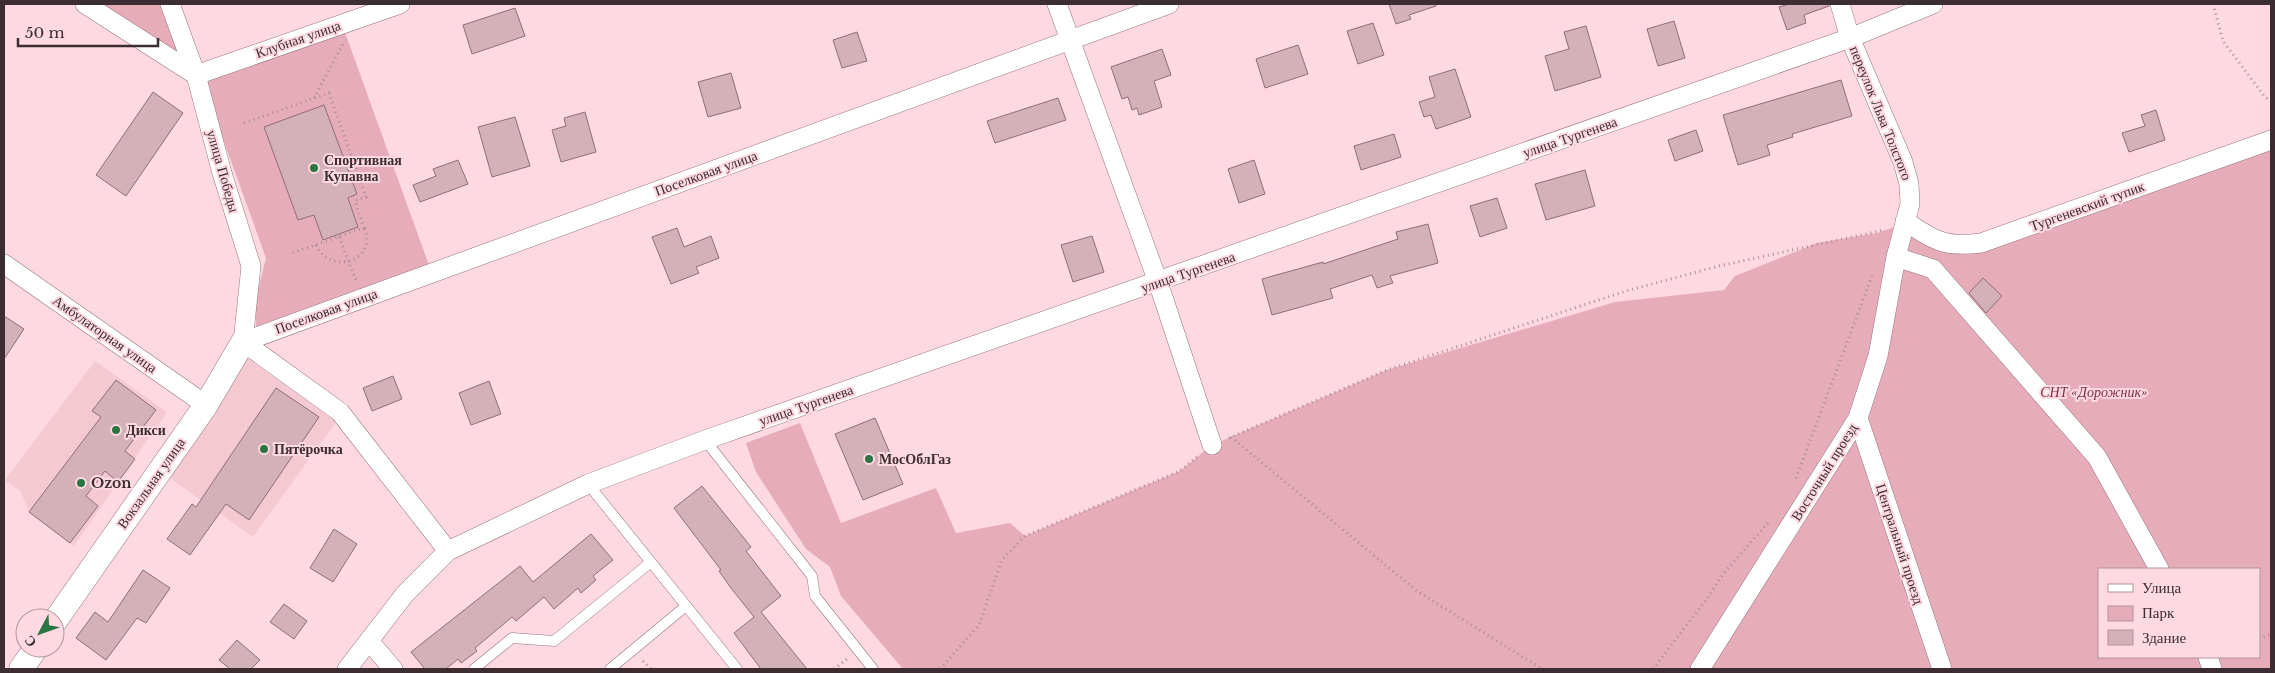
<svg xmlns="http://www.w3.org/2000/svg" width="2275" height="673" font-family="'Libre Baskerville',serif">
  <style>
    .built { fill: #f4c9d2 }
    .green { fill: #e7acba; fill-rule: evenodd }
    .building { fill: #d4b0b8; stroke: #8f6e76 }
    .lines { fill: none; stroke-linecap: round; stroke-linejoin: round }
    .service-casing { stroke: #95747b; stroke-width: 11 }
    .minor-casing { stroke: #95747b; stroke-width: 20 }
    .tertiary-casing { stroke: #95747b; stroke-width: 25 }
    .path { stroke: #a88d93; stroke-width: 3; stroke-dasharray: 1 4; stroke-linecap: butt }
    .service { stroke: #fff; stroke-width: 10 }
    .minor { stroke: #fff; stroke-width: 19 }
    .tertiary { stroke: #fff; stroke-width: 24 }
    .poi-dot { fill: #297544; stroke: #fed9e1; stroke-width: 2 }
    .labels { text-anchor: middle; stroke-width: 4; stroke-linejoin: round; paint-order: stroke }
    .street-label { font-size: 14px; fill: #3b2d31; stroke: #fed9e1 }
    .poi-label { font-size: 14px; font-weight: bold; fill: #3b2d31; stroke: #fed9e1; text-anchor: start }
    .park-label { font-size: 14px; font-style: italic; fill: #7d2e47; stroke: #fed9e1 }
  </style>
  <rect width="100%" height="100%" fill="#fed9e1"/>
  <path class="built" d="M247 358 336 422 253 537 164 474Z
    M95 361 167 412 74 546 29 512 21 492 5 480Z"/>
  <path class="green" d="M94 4H161L178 55Z
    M343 27 430 268 256 330V298L266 258 201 78Z
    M2271 140V669H903L841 596 830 567 806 549 756 472 746 443 800 423 841 523 936 488 956 533 1010 523 1025 536 1180 471 1212 445 1387 370 1615 302 1724 290 1735 276 1817 243 1877 233 1904 224 1949 245ZM2099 569H2259V657H2099Z"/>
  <path class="building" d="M1389 4H1436V6L1409 15 1411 19 1396 24Z
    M1789 4H1829V6L1804 15 1806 23 1787 30 1779 7Z
    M515 8 525 36 472 54 463 25Z
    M1674 21 1685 58 1658 66 1647 29Z
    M1373 23 1384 55 1358 64 1347 31Z
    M1586 26 1601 77 1555 91 1545 56 1569 49 1564 32Z
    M857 32 867 61 842 68 833 40Z
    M1298 45 1308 74 1265 88 1256 59Z
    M1162 49 1171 75 1154 81 1162 107 1139 115 1137 108 1132 110 1128 97 1122 99 1111 67Z
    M1455 69 1471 117 1436 129 1431 115 1424 117 1419 102 1435 97 1429 77Z
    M731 73 741 108 708 117 698 82Z
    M1841 80 1852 116 1792 134 1793 137 1767 145 1770 155 1738 165 1723 115Z
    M153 92 183 113 126 196 96 175Z
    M1058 98 1066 120 995 143 987 121Z
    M324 105 357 194 348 198 358 227 323 240 314 215 298 220 264 127Z
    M2156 110 2165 140 2129 152 2122 133 2145 126 2141 115Z
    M585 112 596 152 561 162 552 130 566 126 564 118Z
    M515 117 530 166 492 177 478 127Z
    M1696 130 1703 151 1675 161 1668 140Z
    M1394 134 1401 157 1361 170 1354 146Z
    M458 160 468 184 420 202 413 185 436 176 433 169Z
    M1254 160 1265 194 1239 203 1228 169Z
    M1585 170 1595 206 1546 220 1535 184Z
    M1497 198 1507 228 1480 237 1470 206Z
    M1428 224 1438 263 1390 276 1393 283 1377 288 1372 275 1330 289 1333 298 1272 315 1262 279 1323 262V264L1398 239 1396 232Z
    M677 228 684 247 711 236 719 258 696 267 699 273 671 284 652 237Z
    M1092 236 1104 272 1073 282 1061 245Z
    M1983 278 2002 296 1986 313 1969 293Z
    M4 316 24 329 4 359Z
    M393 376 402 399 372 411 363 388Z
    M116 380 156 410 125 451 135 459 118 482 105 471 86 496 98 506 70 543 29 512 101 417 92 411Z
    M489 381 501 414 471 425 459 393Z
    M276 388 319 417 249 520 226 504 190 555 167 539 192 504 196 507Z
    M875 418 903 484 863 500 835 434Z
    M702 486 751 547 746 551 781 596 761 612 807 669H761L734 633 754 617 731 588 719 571 721 570 674 508Z
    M334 529 357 544 333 582 310 568Z
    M591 534 613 560 593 576 596 580 581 593 578 588 554 609 544 597 516 621 512 617 475 648 477 651 461 663 458 659 446 669H425L411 652 520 566 533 582Z
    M143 570 170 588 146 623 137 618 106 660 76 638 95 612 108 622Z
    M284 604 307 621 294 639 270 622Z
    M237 640 260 660 251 669H230L219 660Z"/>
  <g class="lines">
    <defs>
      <path id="service" d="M705 440 812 576 815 596 873 669
        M588 484 737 669
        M474 669 512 638 554 641 651 562
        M610 669 686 606"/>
      <path id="minor" d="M85 4 196 75 400 4
        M170 4 196 75 222 173 251 266 243 342
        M1057 4 1158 282 1212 445
        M1905 221C1933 240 1945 248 1981 243L2271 140
        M1896 257 1933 269 2097 457 2159 569
        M4 264 206 405
        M243 342 1169 4
        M243 342 340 412 448 551
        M1858 418 1942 669
        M369 641 393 669
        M2208 657 2212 669
        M347 669 405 594 448 551 588 484 705 440 1850 38 1933 4
        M1700 669 1858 418 1878 356 1896 257 1910 204 1909 184 1903 162 1850 38 1840 4"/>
      <path id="tertiary" d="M55 621 206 405 243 342
        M21 669 36 648"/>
    </defs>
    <use href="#service" class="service-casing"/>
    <use href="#minor" class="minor-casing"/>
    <use href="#tertiary" class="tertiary-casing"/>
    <path class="path" d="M2213 4 2223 41 2265 97 2271 101
      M314 98 343 44
      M244 123 329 93 366 197 355 201 364 228 289 254
      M339 237 357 283
      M316 245C332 278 379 258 364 228
      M1231 437 1417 591 1542 669
      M1229 438 1387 370 1626 291 1719 266 1884 230
      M1796 478 1872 276
      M2259 639 2271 634
      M643 661 651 669
      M834 669 847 659
      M940 669 979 625 1002 560 1025 536 1180 471 1198 456
      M1653 669 1709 596 1723 574 1768 523"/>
    <use href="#service" class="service"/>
    <use href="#minor" class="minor"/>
    <use href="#tertiary" class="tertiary"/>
  </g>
  <g class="poi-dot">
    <circle cx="314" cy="168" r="5"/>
    <circle cx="116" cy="430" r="5"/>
    <circle cx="264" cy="449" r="5"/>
    <circle cx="869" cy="459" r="5"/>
    <circle cx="81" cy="483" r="5"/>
  </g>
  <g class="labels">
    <g class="street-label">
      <text transform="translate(298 39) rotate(-19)" y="5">Клубная улица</text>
      <text transform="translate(1881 113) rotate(68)" y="5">переулок Льва Толстого</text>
      <text transform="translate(1570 137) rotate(-19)" y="5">улица Тургенева</text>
      <text transform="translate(223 171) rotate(74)" y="5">улица Победы</text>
      <text transform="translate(706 173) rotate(-20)" y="5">Поселковая улица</text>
      <text transform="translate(2087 206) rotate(-20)" y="5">Тургеневский тупик</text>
      <text transform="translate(1188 272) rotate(-19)" y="5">улица Тургенева</text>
      <text transform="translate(326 311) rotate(-20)" y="5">Поселковая улица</text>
      <text transform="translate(105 334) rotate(35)" y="5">Амбулаторная улица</text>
      <text transform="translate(806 405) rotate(-19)" y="5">улица Тургенева</text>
      <text transform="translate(1824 472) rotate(-58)" y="5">Восточный проезд</text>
      <text transform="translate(151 483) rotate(-55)" y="5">Вокзальная улица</text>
      <text transform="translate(1900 544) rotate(72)" y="5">Центральный проезд</text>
    </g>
    <g class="poi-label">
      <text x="324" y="165">Спортивная<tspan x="324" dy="16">Купавна</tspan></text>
      <text x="126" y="435">Дикси</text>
      <text x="274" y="454">Пятёрочка</text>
      <text x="879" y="464">МосОблГаз</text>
      <text x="91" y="488">Ozon</text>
    </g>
    <g class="park-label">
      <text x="2094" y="397">СНТ «Дорожник»</text>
    </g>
  </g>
  <rect width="2275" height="673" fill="none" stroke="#3b2d31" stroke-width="10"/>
  <rect x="2098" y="568" width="162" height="90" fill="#fed9e1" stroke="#b0949b"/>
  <rect x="2108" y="584" width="25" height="8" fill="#ffffff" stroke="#b0949b"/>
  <text x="2142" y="593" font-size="15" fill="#3b2d31">Улица</text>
  <rect x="2108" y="606" width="25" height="15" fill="#e7acba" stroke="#b0949b"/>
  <text x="2142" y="618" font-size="15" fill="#3b2d31">Парк</text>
  <rect x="2108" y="630" width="25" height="15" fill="#d4b0b8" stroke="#b0949b"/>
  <text x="2142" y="643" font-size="15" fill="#3b2d31">Здание</text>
  <g transform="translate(40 633) rotate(229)"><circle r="24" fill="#fed9e1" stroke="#b0949b"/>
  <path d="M0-4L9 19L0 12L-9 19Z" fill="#297544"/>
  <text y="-8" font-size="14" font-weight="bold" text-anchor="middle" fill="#3b2d31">С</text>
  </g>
  <path d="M18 38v8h140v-8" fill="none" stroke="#3b2d31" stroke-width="2.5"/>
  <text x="25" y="38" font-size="15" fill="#3b2d31" stroke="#fed9e1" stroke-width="4" paint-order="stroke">50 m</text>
</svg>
